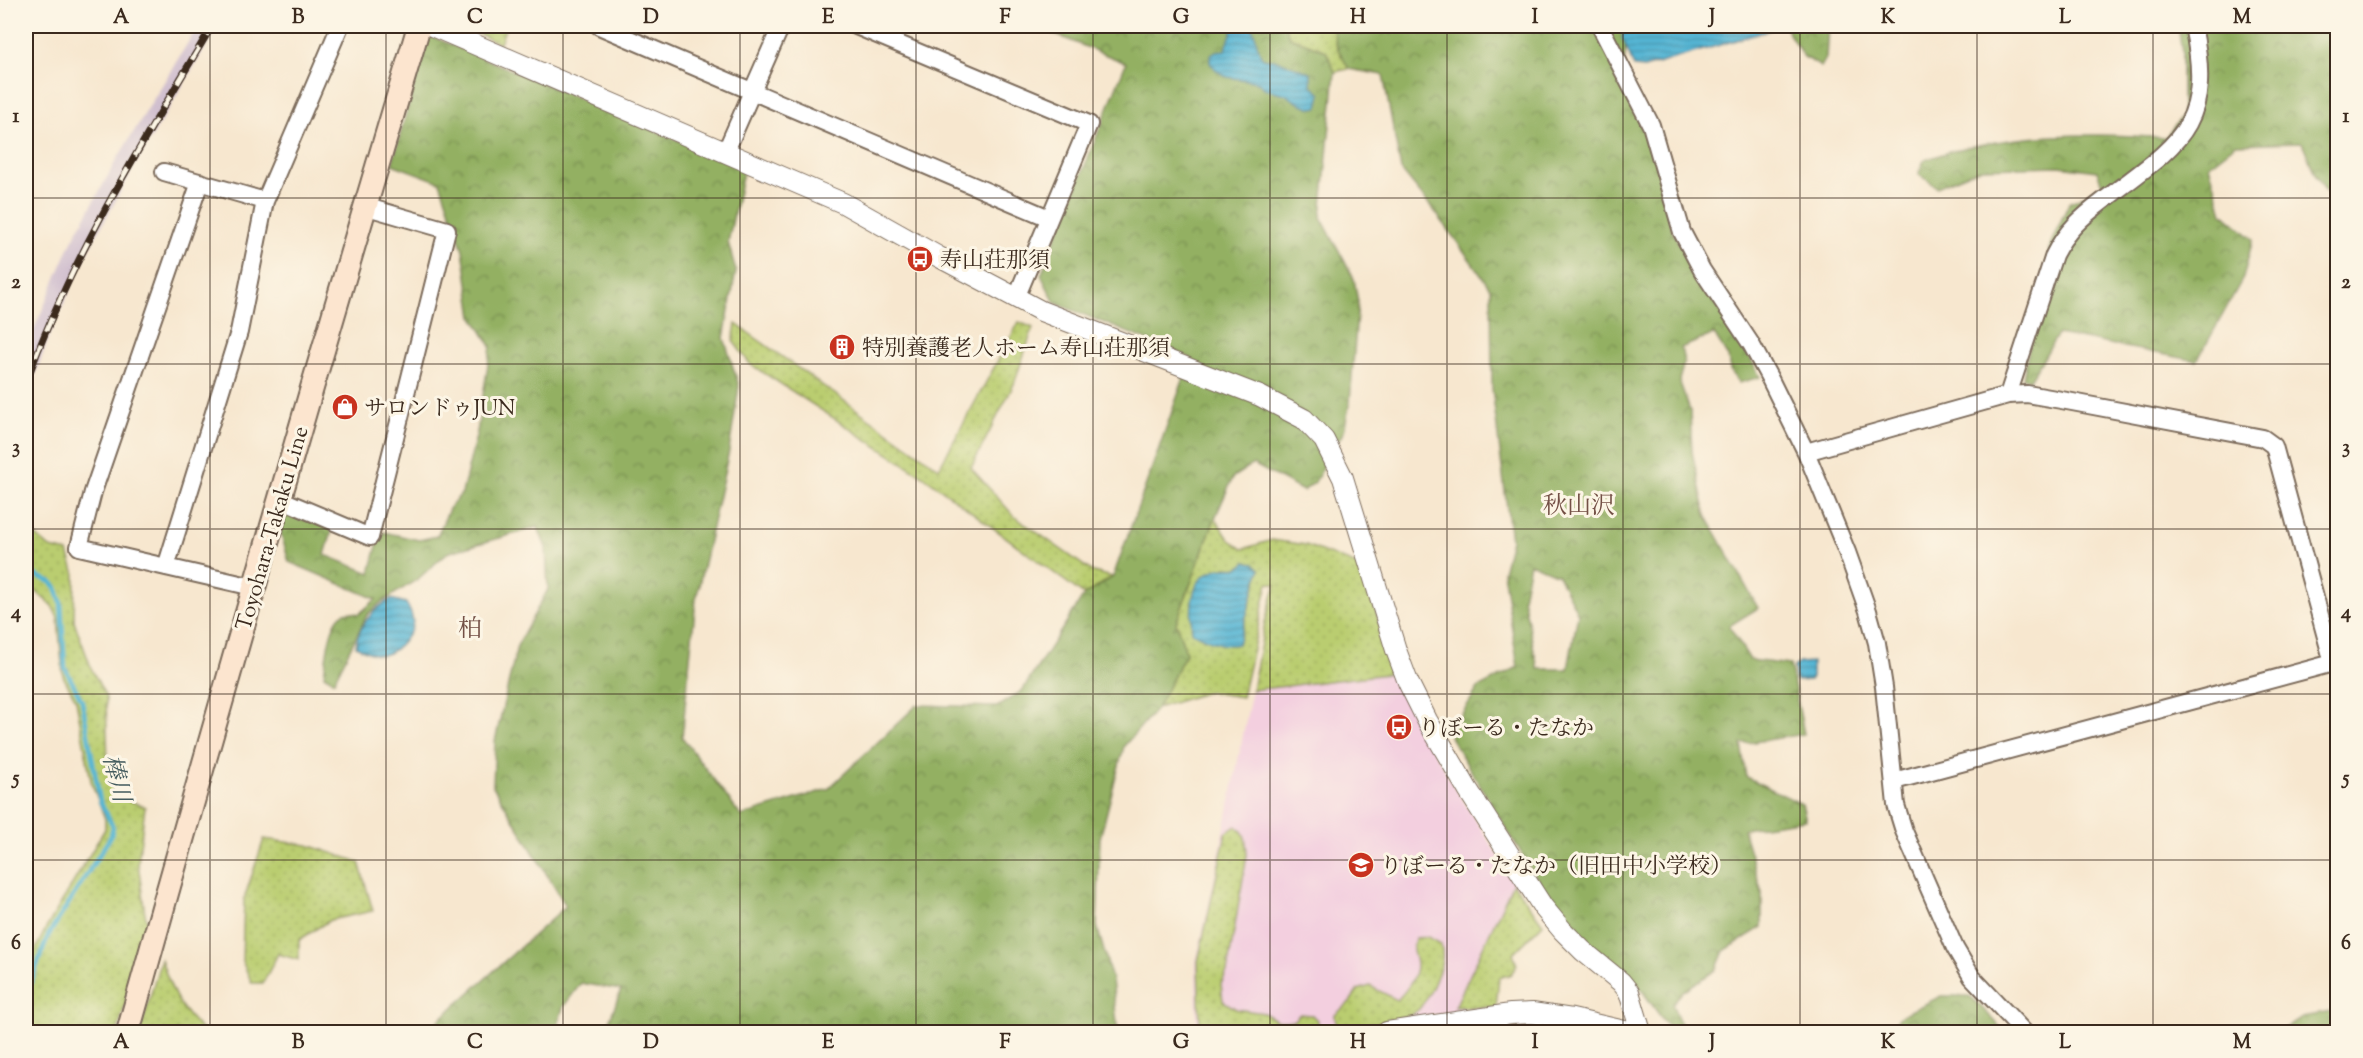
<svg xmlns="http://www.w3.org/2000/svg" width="2363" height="1058" font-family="'Sorts Mill Goudy','Noto Serif JP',serif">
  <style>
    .built { fill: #f3cfdf }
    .industrial { fill: #cfbdce }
    .grass { fill: url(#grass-dots); stroke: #7a7c47; stroke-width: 1.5; fill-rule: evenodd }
    .forest { fill: url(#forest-crowns); stroke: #676d40; stroke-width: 1.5; fill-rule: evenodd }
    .water { fill: url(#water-rules); stroke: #487079; stroke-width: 1.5 }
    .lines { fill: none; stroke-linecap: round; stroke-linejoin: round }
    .stream { stroke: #55b5d4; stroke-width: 4.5 }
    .minor-casing { stroke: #7d6c5c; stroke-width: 20 }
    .tertiary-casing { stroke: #7d6c5c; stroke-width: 22 }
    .secondary-casing { stroke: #7d6c5c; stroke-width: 26 }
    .minor { stroke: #fff; stroke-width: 16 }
    .tertiary { stroke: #fff; stroke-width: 20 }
    .secondary { stroke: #fce5cf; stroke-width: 22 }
    .rail-casing { stroke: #3b2a1e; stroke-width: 7 }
    .rail { stroke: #fcf5e5; stroke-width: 4.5; stroke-dasharray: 14; stroke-linecap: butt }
    .grid { fill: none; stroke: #3b2a1e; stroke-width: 1.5; stroke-opacity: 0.55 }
    .labels { text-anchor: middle; stroke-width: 6; stroke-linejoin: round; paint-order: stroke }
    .poi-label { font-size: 22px; fill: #3b2a1e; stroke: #fcf5e5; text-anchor: start }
    .street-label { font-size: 22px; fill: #3b2a1e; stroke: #fcf5e5 }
    .neighbourhood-label { font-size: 24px; fill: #745046; stroke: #fcf5e5 }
    .water-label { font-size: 24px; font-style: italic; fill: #445b5e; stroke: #fcf5e5 }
    .neatline { fill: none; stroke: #3b2a1e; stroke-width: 2 }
    .grid-label { font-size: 20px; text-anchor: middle; font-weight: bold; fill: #3b2a1e }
  </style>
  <defs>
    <pattern id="grass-dots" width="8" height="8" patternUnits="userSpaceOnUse" patternTransform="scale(1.5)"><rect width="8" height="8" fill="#bacd70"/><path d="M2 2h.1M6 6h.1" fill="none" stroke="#a1b061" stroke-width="1.8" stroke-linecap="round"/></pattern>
    <pattern id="forest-crowns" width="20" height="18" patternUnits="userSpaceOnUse" patternTransform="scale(1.5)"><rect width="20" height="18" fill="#93b062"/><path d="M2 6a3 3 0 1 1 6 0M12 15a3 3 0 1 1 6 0" fill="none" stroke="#798f50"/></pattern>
    <pattern id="water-rules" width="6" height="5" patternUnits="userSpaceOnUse" patternTransform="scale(1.5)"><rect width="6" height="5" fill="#55b5d4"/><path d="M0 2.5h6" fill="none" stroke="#4893ab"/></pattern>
  </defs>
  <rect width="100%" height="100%" fill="#fcf5e5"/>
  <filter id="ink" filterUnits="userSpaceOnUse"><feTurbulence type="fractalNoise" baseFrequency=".0167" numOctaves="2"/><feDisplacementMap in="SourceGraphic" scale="12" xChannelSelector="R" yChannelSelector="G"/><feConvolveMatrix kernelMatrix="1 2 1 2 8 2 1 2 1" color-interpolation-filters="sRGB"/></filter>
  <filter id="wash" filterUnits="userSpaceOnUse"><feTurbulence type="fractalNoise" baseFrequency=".008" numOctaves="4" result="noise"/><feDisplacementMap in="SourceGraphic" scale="24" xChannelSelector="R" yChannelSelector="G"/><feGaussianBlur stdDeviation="1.35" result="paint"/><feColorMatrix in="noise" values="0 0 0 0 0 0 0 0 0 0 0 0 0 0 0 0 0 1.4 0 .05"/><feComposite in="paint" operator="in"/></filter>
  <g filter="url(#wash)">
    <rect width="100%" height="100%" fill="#f7e7cf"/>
    <path class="built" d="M1395 673 1417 722 1453 785 1518 887 1460 1015 1445 1013 1378 1025 1314 1032H1197L1196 962 1215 877 1252 690Z"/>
    <path class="industrial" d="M198 26H218L133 169 87 253 53 327 26 399V348L71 243 116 161Z"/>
    <path class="grass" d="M463 26H506L500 44Z
      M1285 26H1332L1337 47 1349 69 1335 72 1326 51 1289 37Z
      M1019 322 1033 328 1014 384 971 468 1014 516 1093 572 1113 577 1084 595 923 476 750 364 733 341 736 324 939 468Z
      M1215 518 1229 539 1243 549 1272 540 1306 545 1362 567 1395 673 1252 690 1265 622 1276 584 1268 583 1242 697 1208 692 1157 708 1186 653 1176 623ZM1225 567 1260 569 1238 644Z
      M26 527 50 548 68 552 75 574 74 621 92 670 106 697 108 767 115 795 145 807 138 863 145 914 149 928 117 1032H26V969L45 930 105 829V819L91 781 76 700 63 676 58 618 52 606 27 583 26 577Z
      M1236 826C1247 833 1246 843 1247 855L1227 972 1221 984 1223 1001 1236 1009 1264 1013 1278 1021H1293L1300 1014 1312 1015 1318 1021V1031L1200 1032 1198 961 1226 833Z
      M264 839 308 845 359 862 373 911 330 920 299 940V960L278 954 263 983H252L242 961 244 899Z
      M1513 883 1543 924 1513 954 1517 965 1511 974 1499 978 1496 1007H1455Z
      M1428 937 1441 944C1444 957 1442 964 1437 976 1433 987 1427 1000 1419 1009 1407 1022 1353 1026 1336 1025L1335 1015 1350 1002 1358 990 1370 986 1397 1000C1406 991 1415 980 1416 966 1416 953 1409 953 1416 938Z
      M161 959C172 992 178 1008 204 1032H140Z"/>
    <path class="forest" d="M1034 26H1285L1289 37 1326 51 1335 72 1321 217 1354 279 1358 302 1350 401 1344 431 1315 482 1303 491 1253 464 1233 477 1215 518 1176 623 1186 653 1157 708 1124 746 1100 838 1097 926 1112 980 1118 1032H605L621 990 581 983 563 1007 556 1032H443L437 1022 566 906 493 786 495 741 517 646 548 589 546 548 538 527 447 553 418 579 380 603 367 615 334 681 324 675C326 660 329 625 341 615 346 611 353 612 359 614L376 599 289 562 280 530 285 508 333 527 325 555 370 573 377 546 384 532 419 540 437 536 450 507 462 493 477 432 491 346 473 317 463 250 440 182 392 164 428 35 744 168 728 242 736 271 724 338 739 386 729 451 696 599 682 737 741 816 828 789 917 705 997 707 1022 691 1084 595 1113 577 1191 358 1055 303 1041 275 1126 63Z
      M1332 26H1628L1622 84 1652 145 1673 233 1710 296 1733 325 1760 377 1739 383 1730 370 1728 357 1714 334 1681 348 1684 362 1679 380 1690 411 1692 452 1706 515 1758 608 1729 626 1750 660 1790 665 1804 734 1741 744 1746 777 1802 804 1806 820 1743 829 1762 893V927L1724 951 1716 970 1683 991 1672 1004 1684 1032 1671 1031 1638 985 1590 946 1552 903 1449 735 1478 688 1518 667 1503 572 1511 540 1492 388 1491 289 1437 214 1401 170 1383 75 1349 69 1337 47ZM1530 563 1558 575 1578 614 1568 669H1538L1523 598Z
      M1784 26H1828L1826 58 1821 67 1804 57Z
      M2178 26H2337V210L2315 174 2302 142 2236 144 2209 165 2223 213 2253 239 2243 278 2197 361 2058 334 2030 380 2023 378 2051 243 2069 203 2103 187 2097 171 2059 166 1982 168 1937 187 1919 174 1924 160C1940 155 1957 149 1973 146 2036 133 2101 133 2165 138L2182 116V53Z
      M1941 996H1970L1994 1020 2004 1032H1885L1902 1015Z
      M2337 1011V1032H2280L2302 1017Z"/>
    <path class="water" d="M1237 26H1251C1259 37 1254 47 1263 58L1279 61 1311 73V85L1321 94 1318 107 1312 108 1297 102 1285 94 1265 89 1258 82 1227 77 1217 71 1210 63V55L1216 51 1225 50 1233 29Z
      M1630 26H1782L1644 68 1634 67 1622 37 1625 28Z
      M1246 562 1254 563 1260 569 1238 644C1223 648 1205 639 1192 632 1189 595 1193 564 1238 568Z
      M391 599 406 603C414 617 416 625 406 638 389 659 379 659 356 646 358 626 374 608 391 599Z
      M1812 662V677L1810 680 1796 681 1794 667 1799 663Z"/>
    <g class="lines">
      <path class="stream" d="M26 571 51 582 56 587 61 603 65 668 82 701 100 801 113 827 111 836 48 936 26 995"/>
    </g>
  </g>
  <g filter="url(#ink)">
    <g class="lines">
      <defs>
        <path id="minor" d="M599 26 1049 218
          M856 26 1089 124 1016 298
          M1600 26 1651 125 1682 232 1702 270 1751 344 1769 377 1806 452 1847 552 1868 611 1877 643 1884 687 1896 805 1904 831 1955 948 1972 977 2024 1032
          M725 153 781 26
          M164 172 265 201
          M200 182 93 492 79 547 253 587
          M2008 395 2054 255C2066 231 2082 217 2103 201 2177 144 2215 128 2193 26
          M1806 452 2008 395 2027 394 2067 401 2263 438 2274 446 2333 663
          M280 499 370 537 447 230 364 206
          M166 567 239 332 265 201 340 26
          M1894 781 2333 663 2338 659"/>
        <path id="tertiary" d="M432 26 843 203 939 257 1041 311 1260 396 1304 419 1324 440 1343 478 1396 650 1408 682 1427 720 1468 790 1543 907 1563 931 1583 951 1621 982 1629 992 1641 1032
          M1387 1032 1511 1014 1532 1013 1572 1019 1629 1032"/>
        <path id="secondary" d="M128 1032C222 696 319 360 419 26"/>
      </defs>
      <use href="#minor" class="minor-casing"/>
      <use href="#tertiary" class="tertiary-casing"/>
      <use href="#secondary" class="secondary-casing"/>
      <use href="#minor" class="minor"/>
      <use href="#tertiary" class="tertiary"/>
      <use href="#secondary" class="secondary"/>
      <defs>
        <path id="rail" d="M26 383C71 256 144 140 212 26"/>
      </defs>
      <use href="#rail" class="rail-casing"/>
      <use href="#rail" class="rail"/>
    </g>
  </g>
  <path class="grid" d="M210 26V1032M386 26V1032M563 26V1032M740 26V1032M916 26V1032M1093 26V1032M1270 26V1032M1447 26V1032M1623 26V1032M1800 26V1032M1977 26V1032M2153 26V1032M26 198H2338M26 364H2338M26 529H2338M26 694H2338M26 860H2338"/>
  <defs>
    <symbol id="bus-disc" viewBox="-11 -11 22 22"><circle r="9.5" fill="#c8321e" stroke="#fcf5e5"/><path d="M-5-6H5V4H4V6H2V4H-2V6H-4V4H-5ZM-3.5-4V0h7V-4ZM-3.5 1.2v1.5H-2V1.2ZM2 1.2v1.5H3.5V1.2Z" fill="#fff"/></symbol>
    <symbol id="building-disc" viewBox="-11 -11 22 22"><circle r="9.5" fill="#c8321e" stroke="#fcf5e5"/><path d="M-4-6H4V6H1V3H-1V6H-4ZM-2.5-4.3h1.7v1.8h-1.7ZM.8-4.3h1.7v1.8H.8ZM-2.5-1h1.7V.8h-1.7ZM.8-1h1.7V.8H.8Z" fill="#fff"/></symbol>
    <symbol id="shop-disc" viewBox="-11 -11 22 22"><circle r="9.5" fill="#c8321e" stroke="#fcf5e5"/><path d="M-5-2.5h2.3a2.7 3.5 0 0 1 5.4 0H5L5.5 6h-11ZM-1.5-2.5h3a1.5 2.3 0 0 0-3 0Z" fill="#fff"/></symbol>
    <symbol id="school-disc" viewBox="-11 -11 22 22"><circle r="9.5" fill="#c8321e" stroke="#fcf5e5"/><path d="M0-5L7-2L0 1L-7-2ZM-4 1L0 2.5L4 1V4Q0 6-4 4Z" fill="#fff"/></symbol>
  </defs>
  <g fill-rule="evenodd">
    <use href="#bus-disc" x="905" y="244" width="30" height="30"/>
    <use href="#building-disc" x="827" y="332" width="30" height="30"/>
    <use href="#shop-disc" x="330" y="392" width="30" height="30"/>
    <use href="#bus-disc" x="1384" y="712" width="30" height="30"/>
    <use href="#school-disc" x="1346" y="850" width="30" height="30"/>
  </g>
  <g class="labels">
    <g class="poi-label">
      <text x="940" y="267">寿山荘那須</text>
      <text x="862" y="355">特別養護老人ホーム寿山荘那須</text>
      <text x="364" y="415">サロンドゥJUN</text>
      <text x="1418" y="735">りぼーる・たなか</text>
      <text x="1380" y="873">りぼーる・たなか（旧田中小学校）</text>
    </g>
    <g class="street-label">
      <text transform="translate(271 528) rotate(-74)" y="8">Toyohara-Takaku Line</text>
    </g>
    <g class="neighbourhood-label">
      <text x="1579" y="513">秋山沢</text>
      <text x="470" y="636">柏</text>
    </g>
    <g class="water-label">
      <text transform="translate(117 778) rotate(76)" y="8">棒川</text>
    </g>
  </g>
  <rect width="2363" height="1058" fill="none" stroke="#fcf5e5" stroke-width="66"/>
  <rect x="33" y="33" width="2297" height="992" class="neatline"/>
  <g class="grid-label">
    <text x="121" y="23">A</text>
    <text x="298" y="23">B</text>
    <text x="475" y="23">C</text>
    <text x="651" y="23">D</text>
    <text x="828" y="23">E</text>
    <text x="1005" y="23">F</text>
    <text x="1181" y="23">G</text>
    <text x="1358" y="23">H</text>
    <text x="1535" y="23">I</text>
    <text x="1712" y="23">J</text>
    <text x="1888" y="23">K</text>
    <text x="2065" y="23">L</text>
    <text x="2242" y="23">M</text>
    <text x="16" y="122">1</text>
    <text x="2346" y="122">1</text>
    <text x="16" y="288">2</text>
    <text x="2346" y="288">2</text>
    <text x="16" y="453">3</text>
    <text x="2346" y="453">3</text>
    <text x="16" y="618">4</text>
    <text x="2346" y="618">4</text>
    <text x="16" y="784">5</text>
    <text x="2346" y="784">5</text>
    <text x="16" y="949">6</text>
    <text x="2346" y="949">6</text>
    <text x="121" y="1048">A</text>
    <text x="298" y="1048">B</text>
    <text x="475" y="1048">C</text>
    <text x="651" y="1048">D</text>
    <text x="828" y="1048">E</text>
    <text x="1005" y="1048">F</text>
    <text x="1181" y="1048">G</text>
    <text x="1358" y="1048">H</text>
    <text x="1535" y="1048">I</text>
    <text x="1712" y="1048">J</text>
    <text x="1888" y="1048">K</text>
    <text x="2065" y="1048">L</text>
    <text x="2242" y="1048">M</text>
  </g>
</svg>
